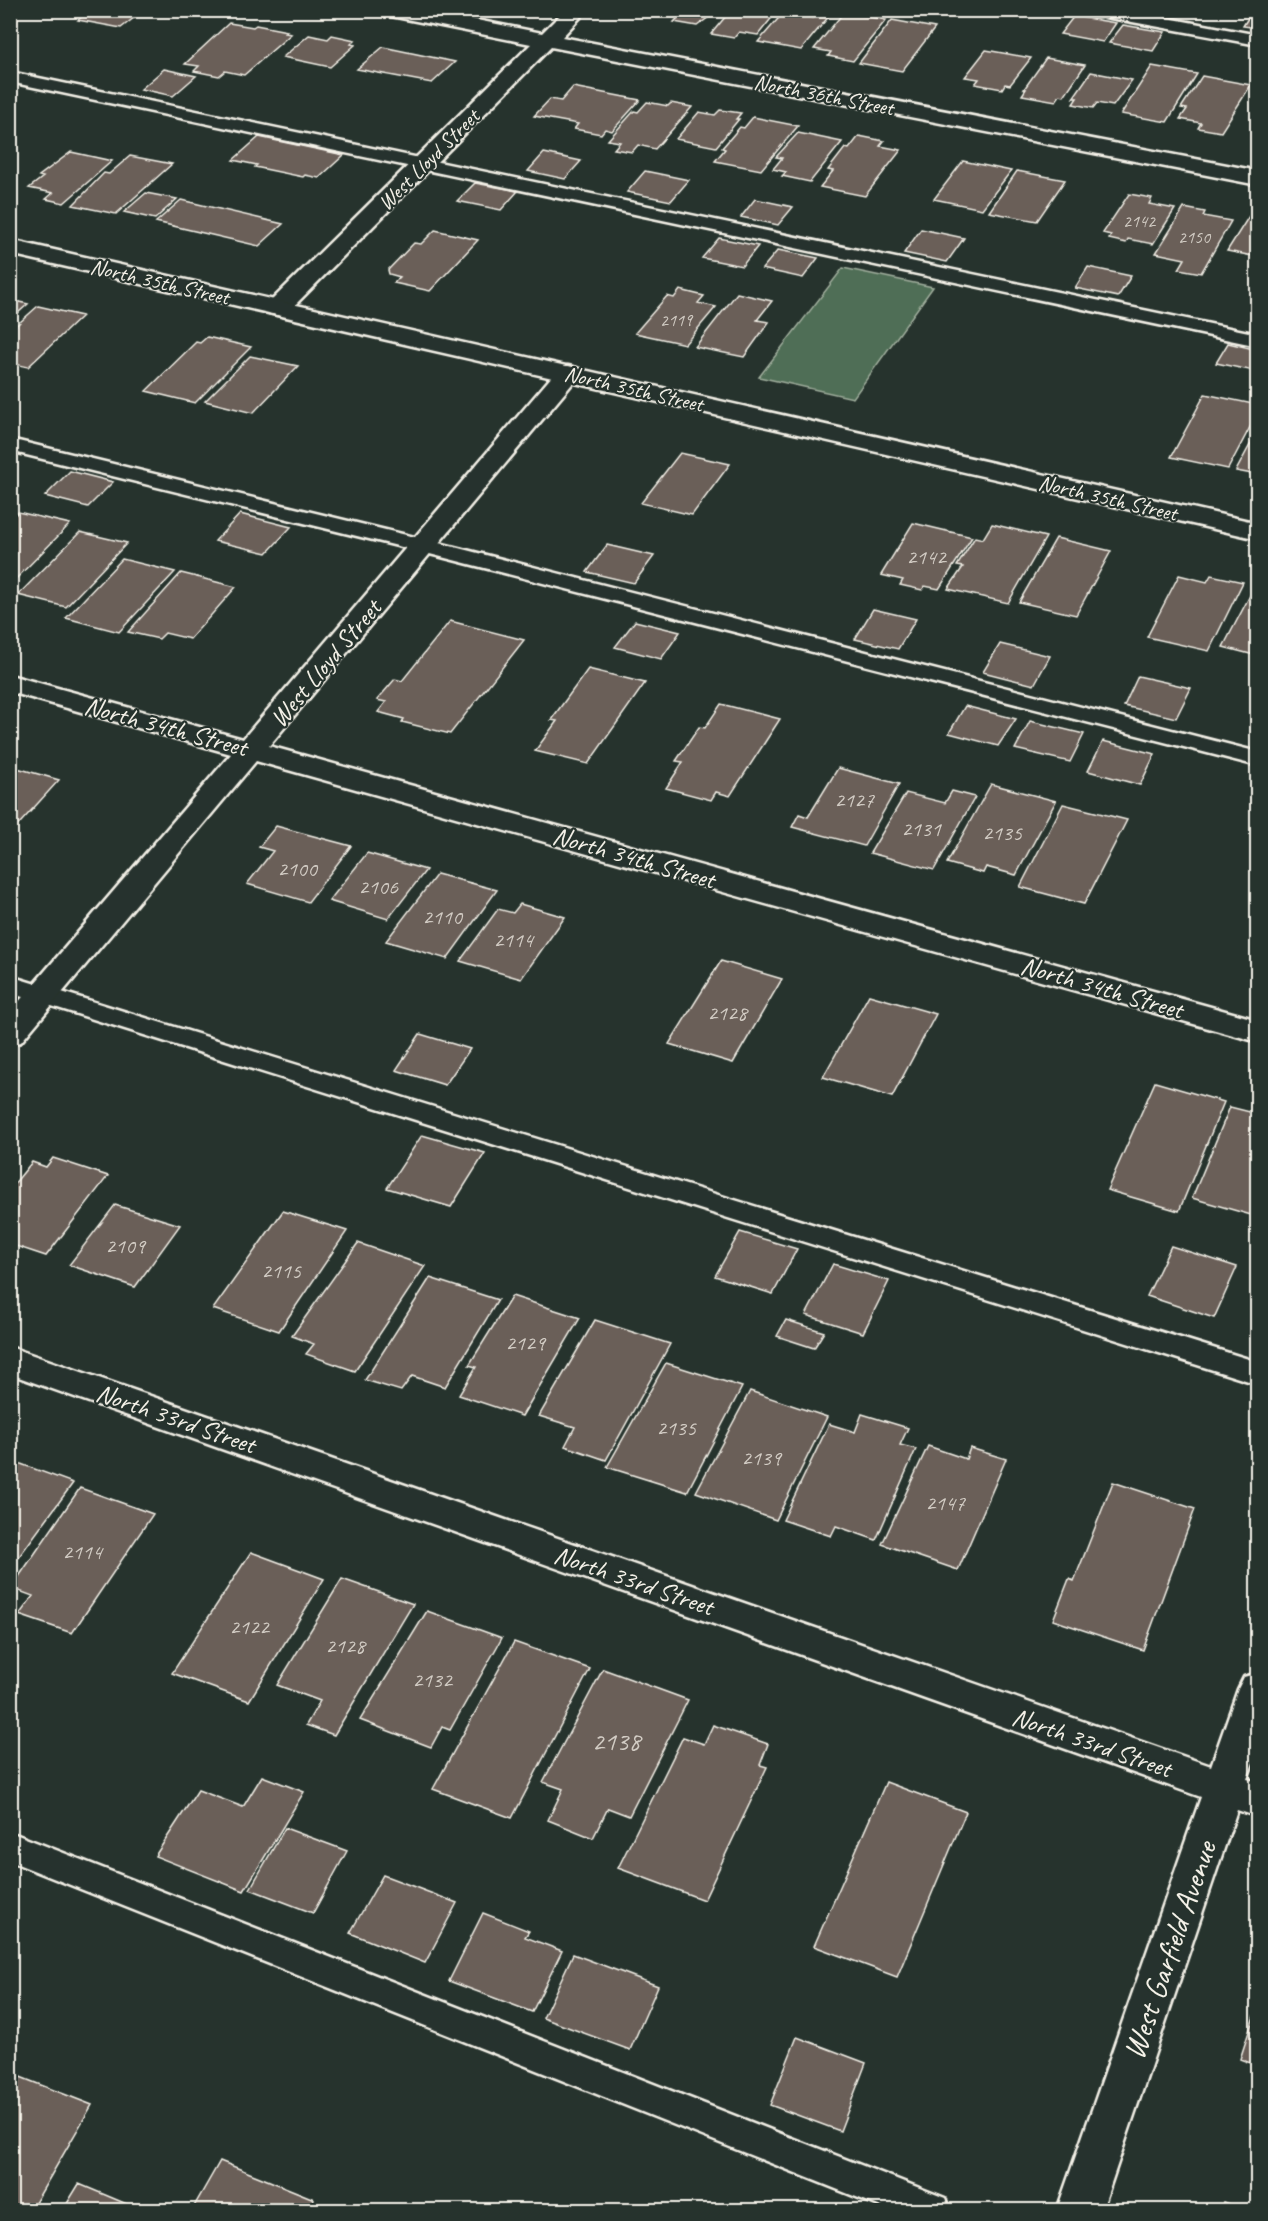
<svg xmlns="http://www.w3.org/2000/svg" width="1268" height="2221" font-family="Caveat,sans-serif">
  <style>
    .green { fill: #506e56; stroke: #a2b09f; stroke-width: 1.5 }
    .building { fill: #6a5e59; stroke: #f4f1e8; stroke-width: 1.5 }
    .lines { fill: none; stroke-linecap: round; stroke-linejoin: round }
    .lane-casing { stroke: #f4f1e8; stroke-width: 5 }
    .street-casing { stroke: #f4f1e8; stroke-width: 5 }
    .secondary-casing { stroke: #f4f1e8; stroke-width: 5 }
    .lane { fill: #26332d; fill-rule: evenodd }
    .street { fill: #26332d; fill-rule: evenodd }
    .secondary { fill: #26332d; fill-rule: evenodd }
    .labels { text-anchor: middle; stroke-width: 4.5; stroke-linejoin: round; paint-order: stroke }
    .far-number-label { font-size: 18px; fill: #d2ccc4 }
    .far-street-label { font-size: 22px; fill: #f4f1e8; stroke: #26332d }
    .number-label { font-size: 22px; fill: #d2ccc4 }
    .street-label { font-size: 26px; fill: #f4f1e8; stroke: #26332d }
    .near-number-label { font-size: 27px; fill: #d2ccc4 }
    .near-street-label { font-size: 32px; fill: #f4f1e8; stroke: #26332d }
  </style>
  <rect width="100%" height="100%" fill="#26332d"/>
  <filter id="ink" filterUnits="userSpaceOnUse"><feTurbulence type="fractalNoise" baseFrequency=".0167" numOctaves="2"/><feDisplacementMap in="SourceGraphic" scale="12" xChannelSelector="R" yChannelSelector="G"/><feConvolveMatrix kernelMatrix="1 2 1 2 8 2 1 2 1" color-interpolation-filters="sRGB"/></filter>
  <g filter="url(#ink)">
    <path class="green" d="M843 268 933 287 853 398 759 377Z"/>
    <path class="building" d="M90 10H144L121 28 78 20Z
      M665 10H721L718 15 713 14 697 26 674 22 678 18 661 15Z
      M731 10H778L758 35 739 32 734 38 711 34Z
      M1253 10H1258V28L1243 26Z
      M844 12 886 20 853 61 828 56 831 52 814 49Z
      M783 13 813 18 817 13 830 15 801 50 758 42Z
      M1074 16 1116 23 1103 42 1060 34Z
      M892 20 935 28 902 71 859 63Z
      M229 23 253 27 256 25 287 31 285 33 291 34 244 75 225 71 219 76 194 71 199 66 185 64Z
      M1123 25 1165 32 1153 51 1109 43Z
      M309 35 328 39 332 35 355 40 351 44 355 45 330 67 283 57Z
      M383 47 455 62 432 83 357 69Z
      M986 50 1031 58 1010 85 1005 84 1002 89 975 84 979 79 965 77Z
      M1046 58 1085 65 1064 96 1060 95 1056 101 1022 95 1026 89H1024Z
      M1152 66 1197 74 1167 122 1121 114Z
      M164 69 196 76 173 96 141 89Z
      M1091 72 1132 80 1113 106 1097 103 1093 108 1073 104 1077 98H1073Z
      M1202 76 1251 85 1221 132 1198 128 1201 123 1180 119 1187 109 1181 108Z
      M573 87 640 100 612 131 605 129 601 134 574 129 578 124 534 116 550 99 561 101Z
      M647 102 668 106 671 103 692 107 655 149 638 145 632 152 614 149 620 142 608 140 634 111 638 112Z
      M720 110 741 113 736 119H739L716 147 676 139 699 112 715 115Z
      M753 117 798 126 761 170 715 161 725 149 722 148 740 127 744 128Z
      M798 133 842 142 810 182 782 176 786 172 773 169 782 158 776 157Z
      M859 136 884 141 880 146 901 150 865 196 820 187 833 171 828 170 845 148 849 149Z
      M259 137 344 155 319 178 305 175 303 177 255 167 257 165 233 160Z
      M71 152 112 161 64 203 46 199 53 193 29 188 43 177 39 176Z
      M544 153 581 161 565 179 528 171Z
      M130 156 172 164 116 214 73 205 104 173 109 174Z
      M963 161 1011 171 982 209 934 199Z
      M645 171 689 180 671 201 627 192Z
      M1017 171 1065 180 1037 221 989 212Z
      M475 183 518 191 501 210 457 201Z
      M146 193 177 199 155 219 124 212Z
      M1129 194 1152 198 1149 204 1175 209 1153 244 1128 239 1126 243 1109 239 1111 235 1103 233Z
      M755 199 793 207 778 225 741 217Z
      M181 200 283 224 259 246 156 222Z
      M1184 208 1205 212 1203 216 1231 221 1201 273 1179 269 1185 259 1156 253Z
      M1249 216 1258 218V257L1227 251Z
      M921 229 964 238 947 262 904 253Z
      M435 230 478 240 430 291 394 283 400 277 389 274 388 270 414 243 421 244Z
      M719 238 758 246 742 266 702 258Z
      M778 250 818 258 803 278 762 269Z
      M1088 267 1131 276 1118 297 1075 288Z
      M680 290 704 296 698 303 716 307 685 344 635 333 667 296 674 298Z
      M737 293 772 301 757 320 769 322 744 357 695 347Z
      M10 300 28 304 10 320Z
      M38 306 82 316 28 367 10 363V331Z
      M207 337 251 347 195 403 146 391 196 342 200 343Z
      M1228 343 1258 350V365L1254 371 1216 363Z
      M250 356 298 366 253 413 205 401Z
      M1205 394 1258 405V412L1228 469 1171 457Z
      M1258 430V475L1236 471Z
      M680 453 730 464 692 515 641 503Z
      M70 471 113 482 88 507 45 496Z
      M18 512 70 524 10 585V520Z
      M240 514 291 527 267 553 215 541Z
      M913 523 972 537 939 589 925 586 922 590 900 585 903 580 881 575Z
      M992 524 1046 537 1008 603 948 589 963 567 957 566 975 537 983 539Z
      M80 532 127 543 66 607 18 595Z
      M1056 538 1111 551 1076 615 1019 602Z
      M607 545 654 556 634 583 587 572Z
      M122 559 175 572 119 632 66 618Z
      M181 573 236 587 190 639 165 633 159 639 128 632Z
      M1179 575 1207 582 1211 575 1243 582 1209 651 1147 637Z
      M1255 586H1258V656L1223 647Z
      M873 609 916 619 898 649 855 639Z
      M450 621 524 640 450 734 402 722 404 719 378 712 386 702 377 700 395 679 402 681Z
      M635 621 680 632 661 659 615 647Z
      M1000 644 1050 656 1034 685 983 672Z
      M588 669 645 683 588 764 535 751 557 721 551 720Z
      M1138 676 1191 688 1176 718 1124 706Z
      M721 704 780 719 730 796 716 792 711 800 666 788 683 762 676 761 699 727 705 728Z
      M965 706 1016 719 998 746 949 733Z
      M1030 721 1084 734 1070 762 1015 749Z
      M1103 741 1155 754 1140 785 1088 771Z
      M10 766 59 780 10 834Z
      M838 768 899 784 864 846 792 827 799 814 808 817Z
      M991 784 1056 801 1016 875 986 867 983 873 947 863Z
      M952 791 975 797 934 870 870 853 906 793 945 803Z
      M1063 804 1127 820 1084 904 1020 887Z
      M276 826 351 846 308 902 247 884 273 851 259 847Z
      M367 853 426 870 388 919 329 901Z
      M437 874 497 890 447 959 386 941Z
      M520 904 565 917 521 979 460 961 498 909 513 913Z
      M721 961 782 979 733 1063 669 1044Z
      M869 995 936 1014 892 1097 823 1077Z
      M420 1034 470 1049 445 1085 396 1070Z
      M1155 1082 1224 1102 1179 1211 1107 1190Z
      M1230 1107 1258 1114V1217L1192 1198Z
      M422 1135 485 1153 451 1207 387 1188Z
      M53 1158 108 1176 46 1256 16 1246 10 1253V1189L32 1162 46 1167Z
      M115 1205 180 1225 135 1287 69 1265Z
      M283 1211 347 1231 279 1331 213 1309Z
      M740 1232 797 1249 773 1294 715 1276Z
      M358 1243 425 1266 355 1371 306 1354 314 1344 292 1336Z
      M1171 1246 1237 1267 1214 1318 1147 1296Z
      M833 1264 889 1281 863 1333 806 1315Z
      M430 1278 498 1300 445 1387 412 1376 401 1391 365 1380Z
      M512 1296 580 1318 522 1416 459 1395 476 1367 469 1365Z
      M595 1320 670 1344 606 1460 565 1446 575 1427 539 1416Z
      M786 1320 824 1332 814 1348 777 1336Z
      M666 1363 742 1387 687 1492 607 1467Z
      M750 1391 827 1417 776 1520 696 1492Z
      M862 1414 908 1428 900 1445 916 1449 876 1540 836 1526 831 1536 783 1520 829 1424 855 1432Z
      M928 1446 966 1459 970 1448 1006 1459 958 1570 882 1544Z
      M10 1460 73 1483 10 1569Z
      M1113 1482 1195 1509 1143 1650 1053 1620 1069 1579 1074 1581Z
      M80 1488 153 1514 72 1633 19 1615 33 1596 11 1588Z
      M251 1552 324 1579 249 1701 172 1673Z
      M342 1579 413 1604 334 1735 306 1725 320 1701 277 1685Z
      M427 1611 502 1638 450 1730 442 1727 431 1747 360 1720Z
      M514 1642 590 1669 512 1818 433 1789Z
      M603 1669 688 1700 629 1816 608 1808 593 1838 548 1820 563 1789 543 1782Z
      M713 1725 768 1744 760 1765 767 1767 704 1900 618 1868 683 1737 704 1744Z
      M262 1776 304 1792 244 1891 155 1856 198 1790 243 1807Z
      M886 1782 966 1812 897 1977 814 1946Z
      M285 1828 347 1851 313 1913 250 1889Z
      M383 1875 457 1903 425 1963 350 1933Z
      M483 1913 529 1931 525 1937 562 1951 532 2012 449 1981Z
      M573 1954 658 1986 630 2050 543 2018Z
      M1258 2004V2066L1240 2059Z
      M797 2037 866 2063 840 2131 770 2105Z
      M10 2073 92 2105 31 2210H10Z
      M220 2161 314 2199 308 2210H192Z
      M79 2184 141 2210H63Z
      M1223 2202 1246 2210H1220Z"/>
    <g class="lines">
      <defs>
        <path id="lane" d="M1086 10H1125L1258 35V45L1094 15Z
          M10 72 1258 334V346L10 82Z
          M10 439 431 541 1258 752V766L418 551 10 451Z
          M10 976 1258 1362V1384L10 993Z
          M10 1832 945 2198 950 2210H889L10 1861Z"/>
        <path id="street" d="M381 10H426L542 33 565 10H587L562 37 1258 171V185L551 47 287 313 278 315 269 313 266 308 269 303 531 44 391 16 384 14Z
          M568 366 577 368 580 373 577 378 269 746 1258 1020V1042L256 761 21 1042 10 1045V1012L231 754 10 692V675L243 739 559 368Z
          M10 1347 1211 1766 1238 1689 1244 1677 1258 1673V1749L1247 1779 1258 1782V1817L1237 1810 1102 2210H1057L1201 1797 10 1374Z"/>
        <path id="secondary" d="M10 240 1258 523V539L10 254Z"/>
      </defs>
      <use href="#lane" class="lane-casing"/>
      <use href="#street" class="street-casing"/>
      <use href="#secondary" class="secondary-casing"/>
      <use href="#lane" class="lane"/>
      <use href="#street" class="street"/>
      <use href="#secondary" class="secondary"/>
    </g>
  </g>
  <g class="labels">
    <g class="far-number-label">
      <text x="1139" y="227">2142</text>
      <text x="1194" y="243">2150</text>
      <text x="676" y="326">2119</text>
    </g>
    <g class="far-street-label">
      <text transform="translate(824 94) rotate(11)" y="8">North 36th Street</text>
      <text transform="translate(428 159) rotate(-45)" y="8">West Lloyd Street</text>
      <text transform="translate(160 281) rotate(13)" y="8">North 35th Street</text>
      <text transform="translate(634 388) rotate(13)" y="8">North 35th Street</text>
      <text transform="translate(1108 497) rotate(13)" y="8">North 35th Street</text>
    </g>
    <g class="number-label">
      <text x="926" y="564">2142</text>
      <text x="854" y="807">2127</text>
      <text x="921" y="836">2131</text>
      <text x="1002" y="840">2135</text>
      <text x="297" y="876">2100</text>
      <text x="378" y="894">2106</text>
      <text x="442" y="924">2110</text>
      <text x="513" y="947">2114</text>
      <text x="727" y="1020">2128</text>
      <text x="125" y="1253">2109</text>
      <text x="281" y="1278">2115</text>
      <text x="525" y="1350">2129</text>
      <text x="676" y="1435">2135</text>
      <text x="761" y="1465">2139</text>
      <text x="945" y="1510">2147</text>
      <text x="82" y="1559">2114</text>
      <text x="249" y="1634">2122</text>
      <text x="345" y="1653">2128</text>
      <text x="432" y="1687">2132</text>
    </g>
    <g class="street-label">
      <text transform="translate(325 663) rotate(-50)" y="9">West Lloyd Street</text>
      <text transform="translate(166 726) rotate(15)" y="9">North 34th Street</text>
      <text transform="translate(634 857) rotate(16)" y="9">North 34th Street</text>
      <text transform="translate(1102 987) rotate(16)" y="9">North 34th Street</text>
      <text transform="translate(176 1418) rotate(19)" y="9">North 33rd Street</text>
      <text transform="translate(634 1580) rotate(19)" y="9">North 33rd Street</text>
      <text transform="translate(1092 1742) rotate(19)" y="9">North 33rd Street</text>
    </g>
    <g class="near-number-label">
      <text x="616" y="1750">2138</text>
    </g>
    <g class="near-street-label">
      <text transform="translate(1169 1950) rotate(-71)" y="11">West Garfield Avenue</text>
    </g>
  </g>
  <rect width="1268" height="2221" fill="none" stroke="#26332d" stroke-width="36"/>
  <rect x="18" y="18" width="1232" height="2185" fill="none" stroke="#f4f1e8" stroke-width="2" filter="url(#ink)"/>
</svg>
